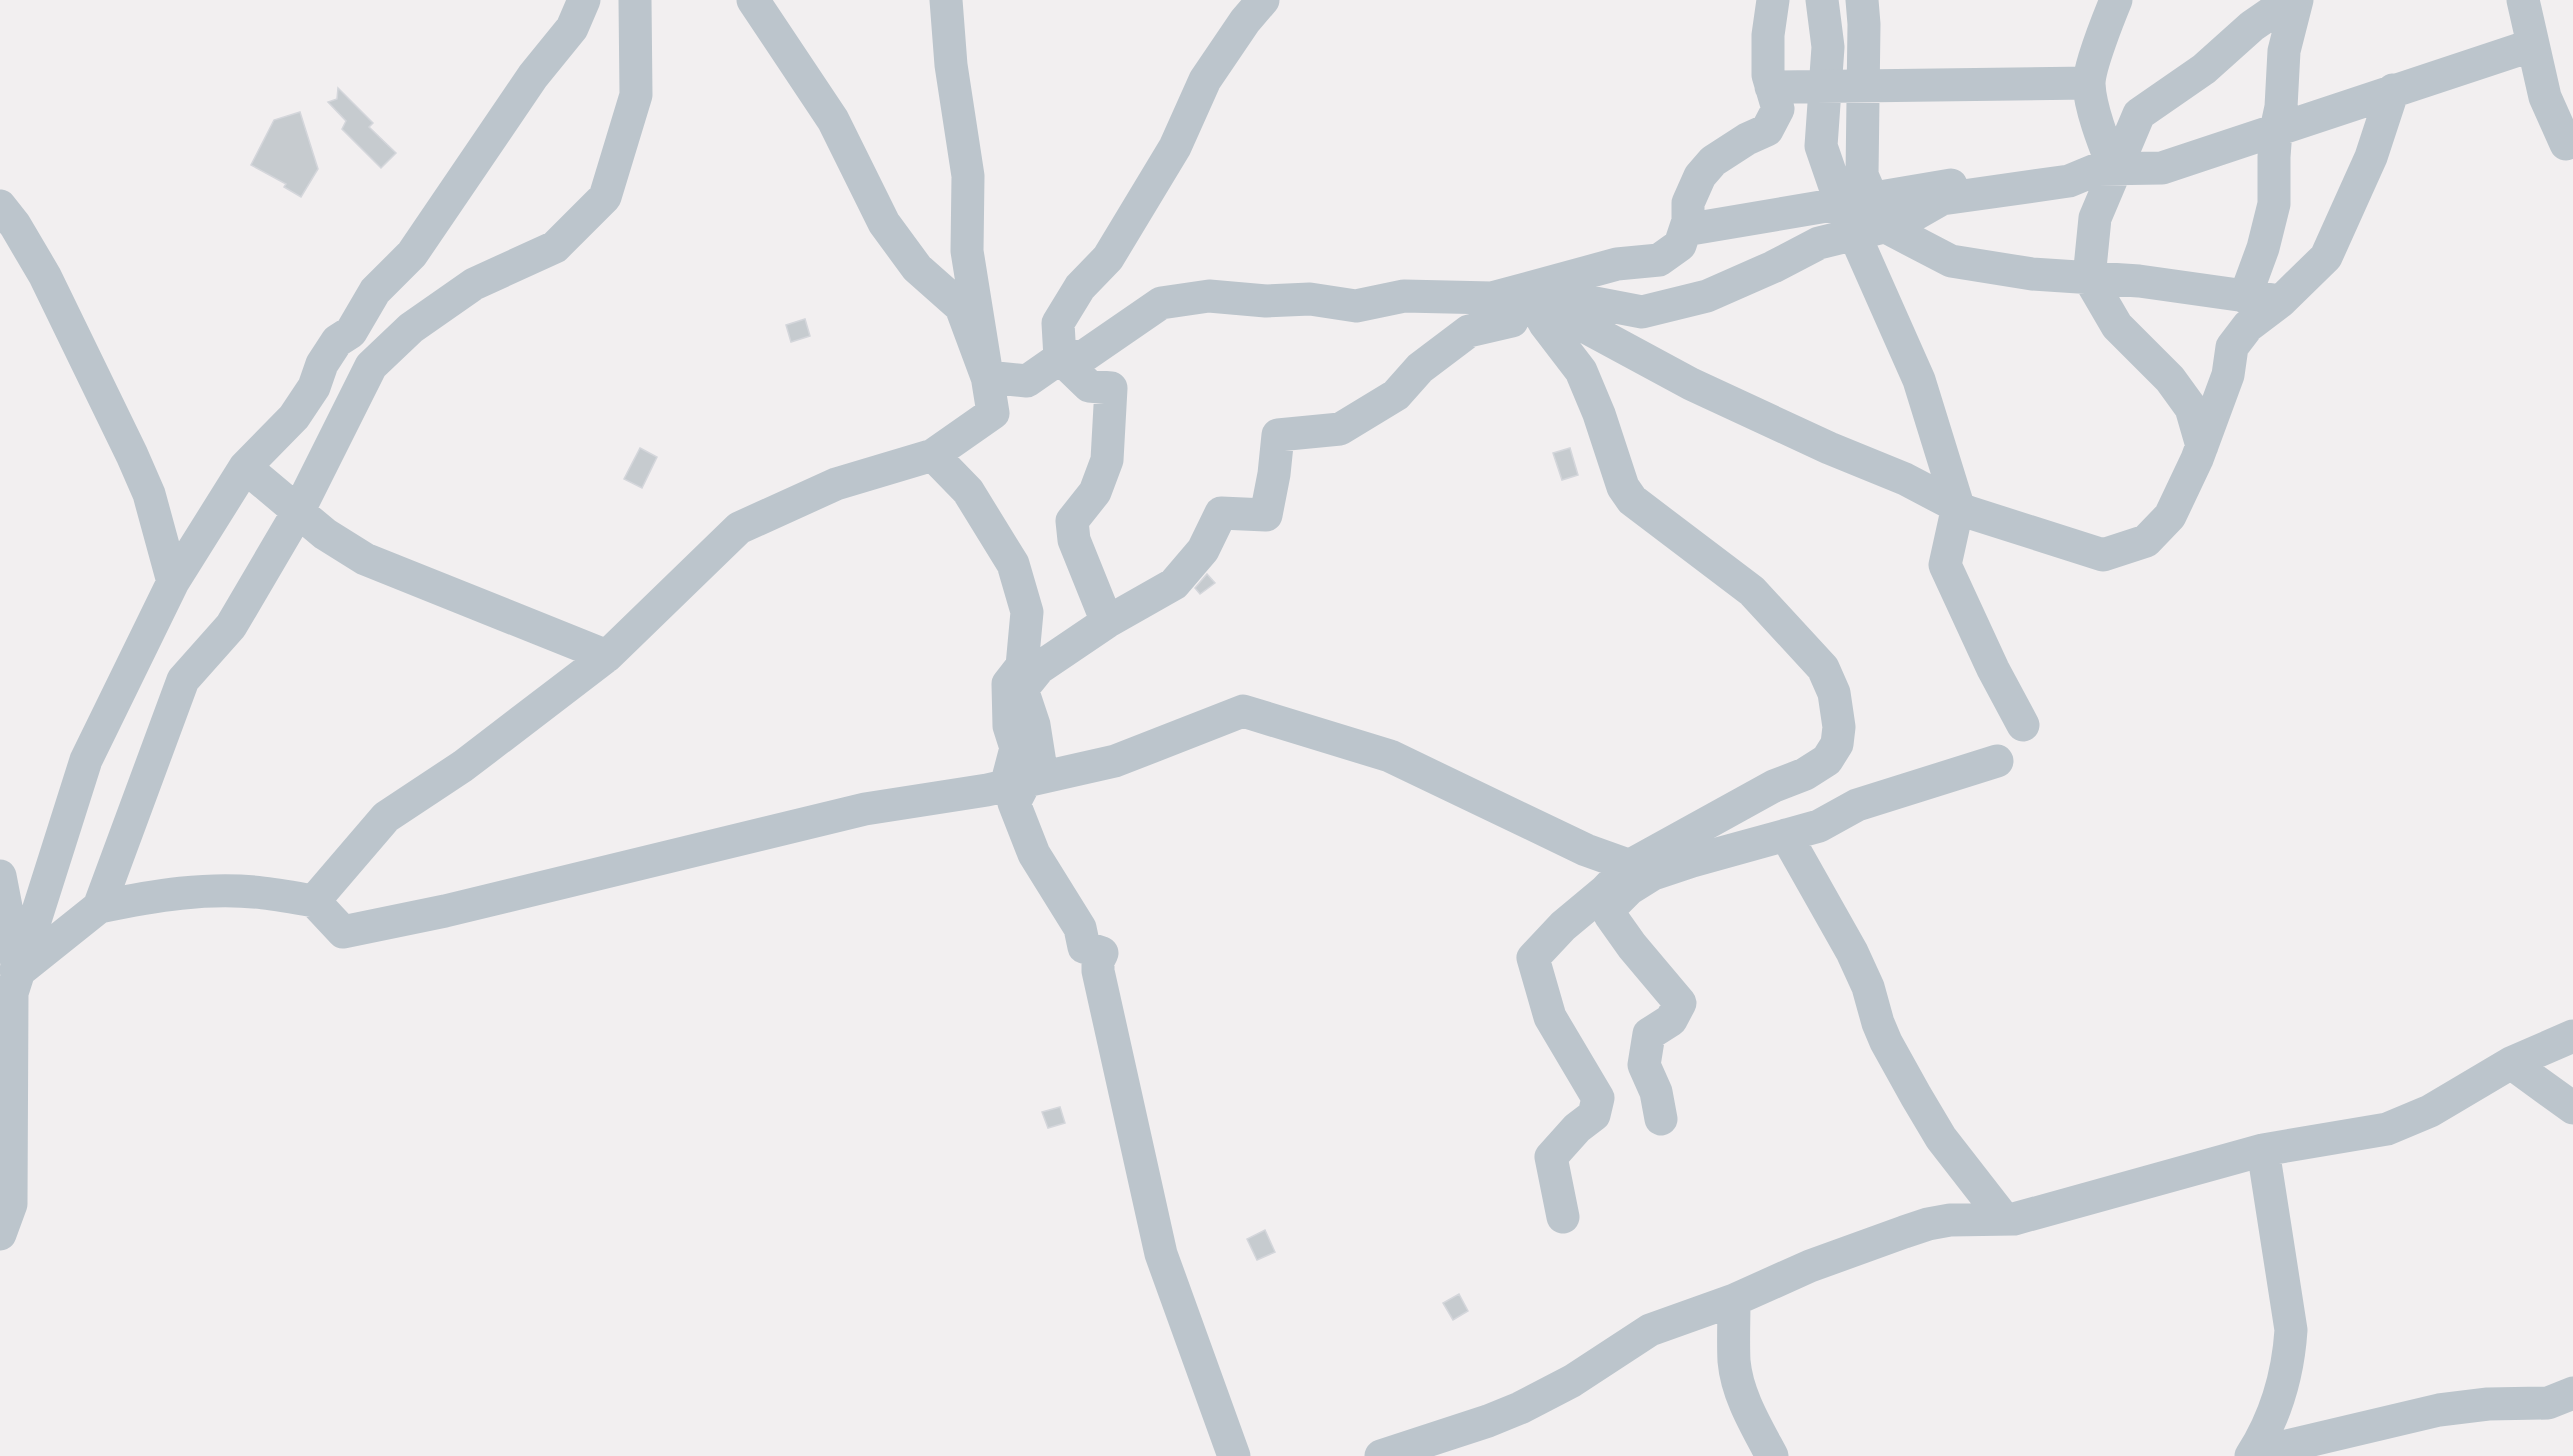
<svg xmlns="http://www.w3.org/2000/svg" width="2573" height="1456" font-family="'Public Sans',sans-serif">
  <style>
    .building { fill: #c6cbcf; stroke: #d4d6db; stroke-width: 1.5 }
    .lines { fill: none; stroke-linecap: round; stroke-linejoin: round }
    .minor { stroke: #bcc5cc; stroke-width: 33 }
  </style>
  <rect width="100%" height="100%" fill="#f2eff0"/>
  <path class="building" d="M338 88 373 123 369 127 396 153 381 168 342 129 346 121 328 102 337 99Z
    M300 112 318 169 301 197 284 187 286 184 251 165 274 120Z
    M805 319 810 336 791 342 786 325Z
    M640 448 657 457 642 488 624 479Z
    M1570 448 1578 475 1562 480 1553 453Z
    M1207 574 1215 583 1200 594 1195 588Z
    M1060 1107 1065 1123 1048 1128 1042 1112Z
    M1265 1230 1275 1252 1257 1260 1247 1239Z
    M1459 1294 1468 1311 1453 1320 1443 1303Z"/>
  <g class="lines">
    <path class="minor" d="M753 0 833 120 884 223 917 268 961 307 987 377 1027 381 1060 358 1084 356 1161 303 1209 296 1266 301 1310 299 1356 306 1404 296 1492 298 1617 264 1659 260 1680 245 1688 221V203L1700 176 1713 161 1747 139 1767 130 1778 109 1768 75V35L1773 0
      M946 0 951 65 968 176 967 251 993 413 933 455 968 491 1013 564 1027 612 1022 666 1008 684 1009 726 1016 748 1006 786
      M1822 0 1828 47 1821 146 1841 204 1919 380 1958 506 1945 565 1993 669 2023 725
      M1862 0 1864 24 1862 175 1884 226 1951 261 2032 274 2139 281 2281 301
      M2523 0 2545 97 2566 144
      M1771 87 2089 83
      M2114 169C2105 146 2090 109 2089 84 2089 67 2109 17 2116 0
      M0 206 15 225 45 276 132 455 149 494 173 582
      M1685 230 1951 185
      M1526 290 1545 324 1581 371 1599 414 1623 487 1632 500 1752 591 1823 668 1834 693 1839 727 1837 744 1827 760 1805 774 1774 786 1629 866 1605 891 1563 926 1533 958 1550 1017 1598 1098 1594 1115 1577 1128 1551 1157 1563 1217
      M1548 294 1642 312 1707 296 1773 267 1819 243 1900 223 1942 199 2069 181 2098 169 2162 168 2533 45
      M1530 297 1691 384 1829 448 1905 479 1968 512 2103 555 2146 541 2170 516 2197 459 2228 375 2232 347 2248 326 2281 301 2326 257 2371 157 2393 90
      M2245 297 2263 248 2274 204V157L2276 130 2281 107 2284 51 2297 0
      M2202 446 2191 408 2170 379 2117 326 2089 278 2095 218 2139 114 2204 69 2252 26 2290 0
      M245 467 325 534 365 559 607 656
      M1107 622 1174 584 1203 550 1221 513 1266 515 1274 474 1278 435 1340 429 1396 395 1420 368 1469 331 1512 321 1526 290
      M1786 835 1852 952 1868 987 1878 1023 1886 1042 1916 1096 1941 1138 2004 1219
      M0 876 18 969
      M314 901 343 932 445 911 865 809 987 790 1115 761 1243 711 1390 756 1586 850 1653 874
      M99 907C152 896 209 886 263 893 280 895 297 898 314 901L386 817 463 766 607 656 739 528 836 484 933 455
      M16 970 19 971 99 907 183 680 231 626 298 512 371 366 411 328 474 284 555 247 605 197 636 95 635 0
      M2511 1063 2573 1108
      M1661 1119 1656 1092 1644 1065 1649 1034 1671 1020 1680 1003 1632 946 1610 915 1615 903 1629 889 1653 874 1692 861 1819 826 1857 805 1997 761
      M0 1234 11 1204 12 993 86 760 173 582 245 467 294 417 314 387 322 364 337 341 351 332 375 291 412 254 533 76 572 28 584 0
      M1734 1300C1734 1320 1733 1341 1734 1361 1737 1395 1756 1426 1772 1456
      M2253 1454 2439 1410 2488 1404 2548 1403 2573 1393
      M1234 1456 1161 1254 1098 971V961L1102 953 1084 947 1080 928 1034 854 1014 803 1025 782 1040 763 1034 725 1022 689 1039 668 1107 622 1074 540 1072 521 1095 492 1107 460 1111 388 1089 386 1060 358 1058 323 1080 287 1108 258 1175 147 1205 80 1245 21 1263 0
      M1381 1456 1488 1421 1520 1408 1572 1381 1650 1330 1734 1300 1810 1266 1904 1232 1928 1224 1950 1220 2014 1219 2263 1150 2387 1129 2430 1111 2511 1063 2573 1036
      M2251 1456C2276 1417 2288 1376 2291 1330L2263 1150"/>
  </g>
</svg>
